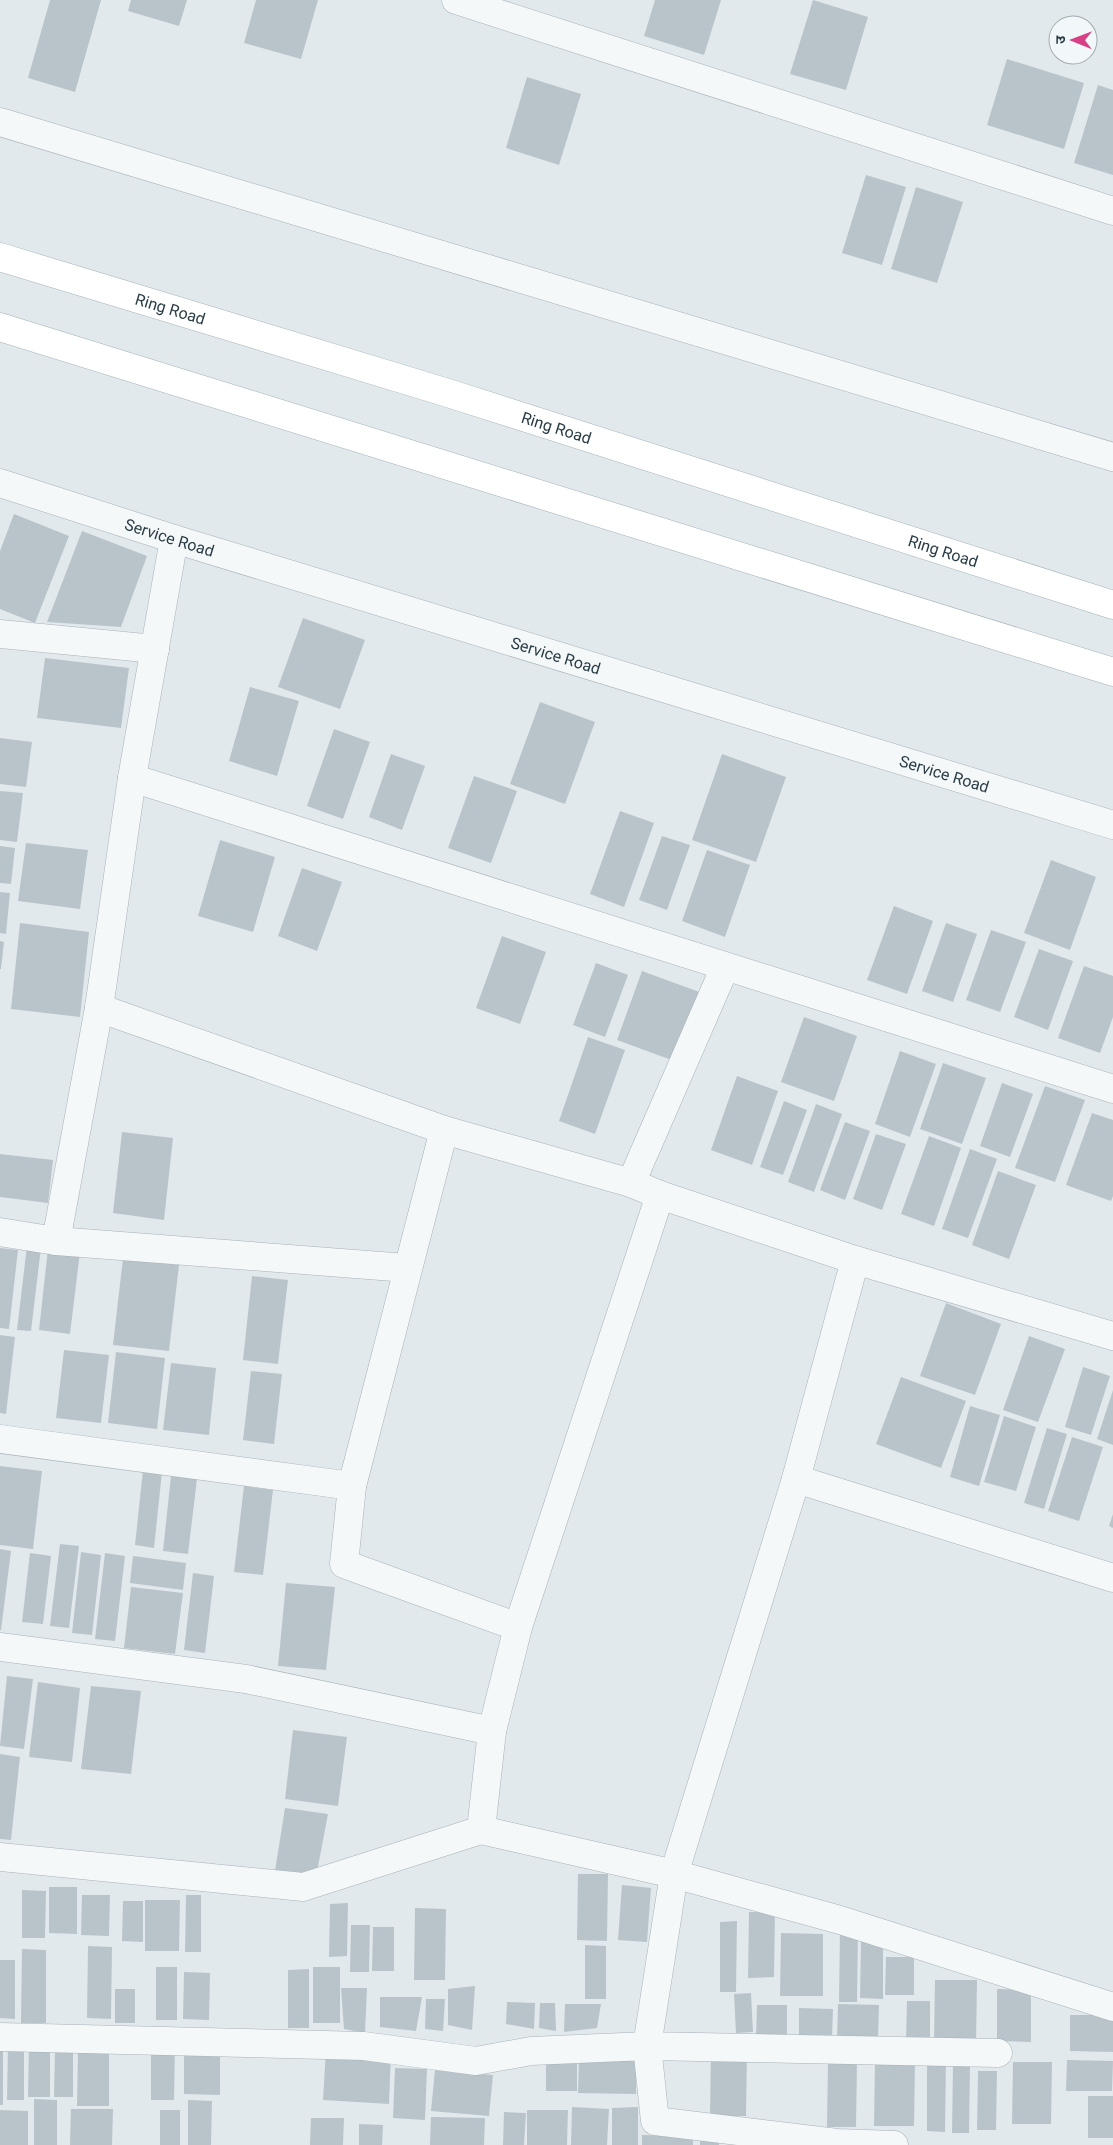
<svg xmlns="http://www.w3.org/2000/svg" width="1113" height="2145" font-family="Roboto,'Noto Sans Devanagari',sans-serif">
  <style>
    .building { fill: #b9c4ca }
    .lines { fill: none; stroke-linecap: round; stroke-linejoin: round }
    .minor-casing { stroke: #a7b2b7; stroke-width: 29 }
    .tertiary-casing { stroke: #a7b2b7; stroke-width: 29 }
    .primary-casing { stroke: #a1b1b8; stroke-width: 29 }
    .minor { stroke: #f5f8f9; stroke-width: 28 }
    .tertiary { stroke: #f5f8f9; stroke-width: 28 }
    .primary { stroke: #fff; stroke-width: 28 }
    .labels { text-anchor: middle; stroke-width: 4.5; stroke-linejoin: round; paint-order: stroke }
    .street-label { font-size: 16px; fill: #293c45; stroke: #f2f7f9 }
  </style>
  <rect width="100%" height="100%" fill="#e2e9ec"/>
  <path class="building" d="M50 0H101L75 92 28 78Z
    M131 0H187L179 26 128 11Z
    M256 0H318L301 59 244 43Z
    M655 0H721L704 55 644 36Z
    M813 0 868 17 846 90 790 74Z
    M1007 59 1084 83 1064 149 987 125Z
    M527 77 581 94 559 165 506 148Z
    M1098 85 1113 90V175L1074 163Z
    M866 175 906 187 882 265 842 253Z
    M916 187 963 202 937 283 891 269Z
    M14 514 69 536 35 623 0 609V551Z
    M82 531 147 556 121 627 47 622Z
    M303 618 365 640 340 709 278 687Z
    M45 658 129 668 121 728 37 718Z
    M250 687 299 701 277 776 229 761Z
    M540 702 595 722 565 804 510 784Z
    M334 729 370 742 343 819 307 806Z
    M0 738 32 742 26 787 0 784Z
    M391 754 425 766 402 830 369 817Z
    M722 754 786 777 756 862 692 840Z
    M474 776 517 791 491 863 448 848Z
    M0 791 23 793 17 842 0 840Z
    M620 811 654 823 624 907 590 894Z
    M662 836 690 845 667 910 639 900Z
    M220 840 275 857 253 932 198 916Z
    M26 843 88 850 80 909 18 901Z
    M0 846 15 848 11 884 0 883Z
    M707 850 750 865 725 937 682 921Z
    M1051 860 1096 877 1070 950 1024 933Z
    M302 868 342 882 317 951 278 936Z
    M0 892 10 893 6 934 0 933Z
    M894 906 933 921 907 994 867 980Z
    M20 923 89 932 80 1017 11 1009Z
    M946 923 977 934 953 1002 922 991Z
    M991 930 1026 942 1000 1012 966 1000Z
    M502 936 546 952 520 1024 476 1008Z
    M0 941 4 942 1 969H0Z
    M1039 949 1073 961 1048 1030 1014 1017Z
    M596 963 628 975 605 1037 573 1025Z
    M1084 966 1113 976V1017L1100 1053 1058 1038Z
    M642 971 702 993 677 1062 617 1040Z
    M804 1017 857 1036 834 1101 781 1082Z
    M588 1037 625 1050 595 1134 559 1121Z
    M900 1051 936 1064 910 1137 875 1124Z
    M943 1063 986 1078 962 1144 920 1129Z
    M737 1076 778 1091 752 1165 711 1150Z
    M1002 1083 1033 1094 1010 1157 980 1146Z
    M1045 1086 1085 1100 1055 1182 1015 1168Z
    M784 1101 807 1110 783 1175 760 1167Z
    M816 1104 842 1114 814 1192 788 1182Z
    M1092 1113 1113 1120V1196L1111 1201 1066 1185Z
    M845 1122 870 1131 845 1200 820 1190Z
    M122 1132 173 1138 164 1220 113 1213Z
    M876 1134 906 1144 882 1210 853 1199Z
    M929 1136 961 1148 934 1226 901 1214Z
    M970 1149 997 1159 968 1238 942 1229Z
    M0 1154 53 1160 48 1203 0 1197Z
    M998 1171 1036 1185 1009 1259 972 1245Z
    M27 1246 41 1248 31 1331 17 1330Z
    M0 1248 18 1250 9 1329 0 1328Z
    M48 1249 80 1252 70 1334 39 1330Z
    M123 1258 179 1265 169 1351 113 1345Z
    M252 1276 288 1280 278 1364 243 1360Z
    M946 1303 1001 1324 975 1395 920 1376Z
    M0 1335 15 1337 6 1414 0 1413Z
    M1029 1336 1065 1349 1038 1422 1003 1410Z
    M64 1350 109 1355 101 1423 56 1418Z
    M116 1352 165 1358 157 1429 108 1423Z
    M171 1363 216 1368 209 1435 163 1430Z
    M1083 1367 1110 1376 1091 1435 1065 1427Z
    M251 1371 282 1374 274 1444 243 1440Z
    M901 1377 966 1401 941 1468 876 1444Z
    M1113 1390V1445L1097 1439Z
    M970 1406 1000 1415 979 1486 950 1477Z
    M1004 1416 1036 1427 1016 1491 984 1482Z
    M1047 1428 1067 1434 1044 1509 1024 1503Z
    M1072 1437 1103 1447 1079 1521 1048 1511Z
    M0 1466 42 1471 33 1549 0 1545Z
    M143 1470 162 1472 154 1548 135 1545Z
    M171 1476 197 1479 188 1554 163 1551Z
    M244 1486 273 1490 263 1575 234 1572Z
    M1113 1514V1528L1109 1526Z
    M60 1544 79 1546 69 1628 50 1626Z
    M0 1549 11 1551 1 1630H0Z
    M81 1552 101 1555 92 1635 72 1633Z
    M30 1553 51 1556 43 1624 22 1622Z
    M105 1553 125 1556 115 1641 95 1639Z
    M133 1556 186 1563 183 1590 130 1583Z
    M193 1573 214 1576 205 1653 184 1650Z
    M286 1583 335 1587 326 1670 278 1666Z
    M131 1587 183 1593 175 1654 124 1648Z
    M7 1676 33 1679 24 1749 0 1746Z
    M38 1682 80 1688 72 1762 29 1757Z
    M91 1686 141 1691 131 1774 81 1769Z
    M293 1730 347 1737 338 1806 285 1799Z
    M0 1754 20 1757 11 1840 0 1839Z
    M285 1808 328 1814 316 1877 275 1871Z
    M578 1874H608L607 1941 577 1940Z
    M622 1885 651 1888 647 1942 618 1940Z
    M49 1887H77V1934L49 1933Z
    M22 1890 46 1891 45 1938H22Z
    M82 1895H110L109 1936 81 1935Z
    M186 1895H201V1952H185Z
    M145 1900H180L179 1951H145Z
    M123 1901H143V1942L122 1941Z
    M348 1903 347 1956 329 1957 330 1904Z
    M415 1908 446 1909 445 1980H414Z
    M749 1912H775L774 1977 748 1978Z
    M737 1921 736 1992H720V1922Z
    M351 1925H370L369 1972H350Z
    M373 1927H394V1971H372Z
    M840 1929 858 1930 857 2002H839Z
    M781 1933 823 1934V1996H780Z
    M861 1941H883V1999L860 1998Z
    M585 1945 606 1946V1999H585Z
    M88 1946 112 1947 111 2019 87 2018Z
    M22 1949 46 1950V2023H21Z
    M886 1957H914V1995H885Z
    M0 1960H15V2019L0 2018Z
    M156 1967H177V2020H156Z
    M313 1967H340V2023H313Z
    M309 1969V2028H288V1970Z
    M184 1972 210 1973 209 2020 183 2019Z
    M935 1980H977L976 2046 934 2045Z
    M475 1986 472 2030 448 2025V1989Z
    M341 1988H367L365 2033 344 2029Z
    M115 1989H135V2023H115Z
    M997 1989 1031 1990V2042L997 2041Z
    M751 1993 753 2032 736 2033 734 1994Z
    M380 1997H422L416 2031 380 2027Z
    M426 1999H445L443 2031 425 2029Z
    M907 2001H930V2042L906 2041Z
    M507 2002 535 2003 534 2029 506 2024Z
    M540 2003H555L556 2031 539 2028Z
    M565 2004H601L597 2028 564 2032Z
    M838 2004 879 2005 878 2042 837 2041Z
    M757 2005H787V2037H756Z
    M799 2008 833 2009 832 2038H799Z
    M1070 2015H1113V2052L1070 2051Z
    M29 2043H50V2097H28Z
    M8 2044 24 2045V2100H7Z
    M0 2047H3V2105H0Z
    M73 2047V2097H54L55 2048Z
    M151 2049H175L174 2100H151Z
    M711 2049 747 2050 746 2116H710Z
    M78 2050H109V2106H77Z
    M326 2050 391 2053 389 2104 323 2100Z
    M184 2053H220V2095L184 2094Z
    M546 2055H577V2091H546Z
    M579 2057 636 2058V2094L578 2093Z
    M927 2058 946 2059 945 2132 927 2131Z
    M1067 2060 1113 2061 1112 2091H1066Z
    M828 2061H857L856 2127H827Z
    M875 2061 915 2062 914 2126H874Z
    M1013 2062H1052L1051 2124H1012Z
    M953 2065H970L969 2133H952Z
    M395 2068 427 2069 425 2120 393 2118Z
    M435 2070 493 2075 489 2116 431 2111Z
    M978 2071H997L996 2130H977Z
    M1088 2096H1113V2138H1088Z
    M34 2099 57 2100V2145H34Z
    M188 2100 212 2101 211 2145H188Z
    M572 2107 609 2109 607 2145H571Z
    M638 2107V2145H612V2108Z
    M71 2109H113L112 2145H70Z
    M0 2110 28 2111V2145H0Z
    M160 2110H180V2145H160Z
    M527 2110H568L567 2145H527Z
    M504 2112 526 2113 524 2145H503Z
    M431 2117 485 2118 484 2145H430Z
    M311 2118H344L343 2145H310Z
    M359 2124 383 2125 382 2145H359Z
    M642 2135 693 2136V2145H642Z
    M700 2139H719V2145H700Z"/>
  <g class="lines">
    <defs>
      <g id="minor">
        <path d="M456 0 1113 211"/>
        <path id="s1" d="M0 483 174 539 1113 825"/>
        <path d="M174 539 132 778 1113 1089"/>
        <path d="M0 634 155 649"/>
        <path d="M99 1008 444 1130 631 1183 660 1195 855 1260 1113 1336"/>
        <path d="M444 1130 352 1486 344 1564 518 1627"/>
        <path d="M631 1183 725 967"/>
        <path d="M0 1232 56 1241 99 1008 132 778"/>
        <path d="M56 1241 407 1268"/>
        <path d="M855 1260 796 1479 674 1874 647 2046 998 2053"/>
        <path d="M0 1439 352 1486"/>
        <path d="M796 1479 1113 1578"/>
        <path d="M0 1647 246 1679 492 1731"/>
        <path d="M481 1830 492 1731 518 1627 660 1195"/>
        <path d="M0 1857 303 1887 481 1830 674 1874 840 1920 1113 2007"/>
        <path d="M0 2037 364 2046 476 2061 531 2051 647 2046 655 2121 837 2143 894 2145"/>
      </g>
      <path id="tertiary" d="M0 122 1113 457"/>
      <g id="primary">
        <path id="s2" d="M0 257 448 393 1113 605"/>
        <path d="M0 327 1113 672"/>
      </g>
    </defs>
    <use href="#minor" class="minor-casing"/>
    <use href="#tertiary" class="tertiary-casing"/>
    <use href="#primary" class="primary-casing"/>
    <use href="#minor" class="minor"/>
    <use href="#tertiary" class="tertiary"/>
    <use href="#primary" class="primary"/>
  </g>
  <g class="labels">
    <g class="street-label">
      <text dy="6" stroke="none"><textPath href="#s2" startOffset="178">Ring Road</textPath></text>
      <text dy="6" stroke="none"><textPath href="#s2" startOffset="582">Ring Road</textPath></text>
      <text dy="6" stroke="none"><textPath href="#s1" startOffset="178">Service Road</textPath></text>
      <text dy="6" stroke="none"><textPath href="#s2" startOffset="988">Ring Road</textPath></text>
      <text dy="6" stroke="none"><textPath href="#s1" startOffset="582">Service Road</textPath></text>
      <text dy="6" stroke="none"><textPath href="#s1" startOffset="988">Service Road</textPath></text>
    </g>
  </g>
  <g transform="translate(1073 40) rotate(271)"><circle r="24" fill="#f2f7f9" stroke="#a2acb1"/>
  <path d="M0-4L9 19L0 12L-9 19Z" fill="#d84085"/>
  <text y="-8" font-size="14" font-weight="bold" text-anchor="middle" fill="#293c45">उ</text>
  </g>
</svg>
